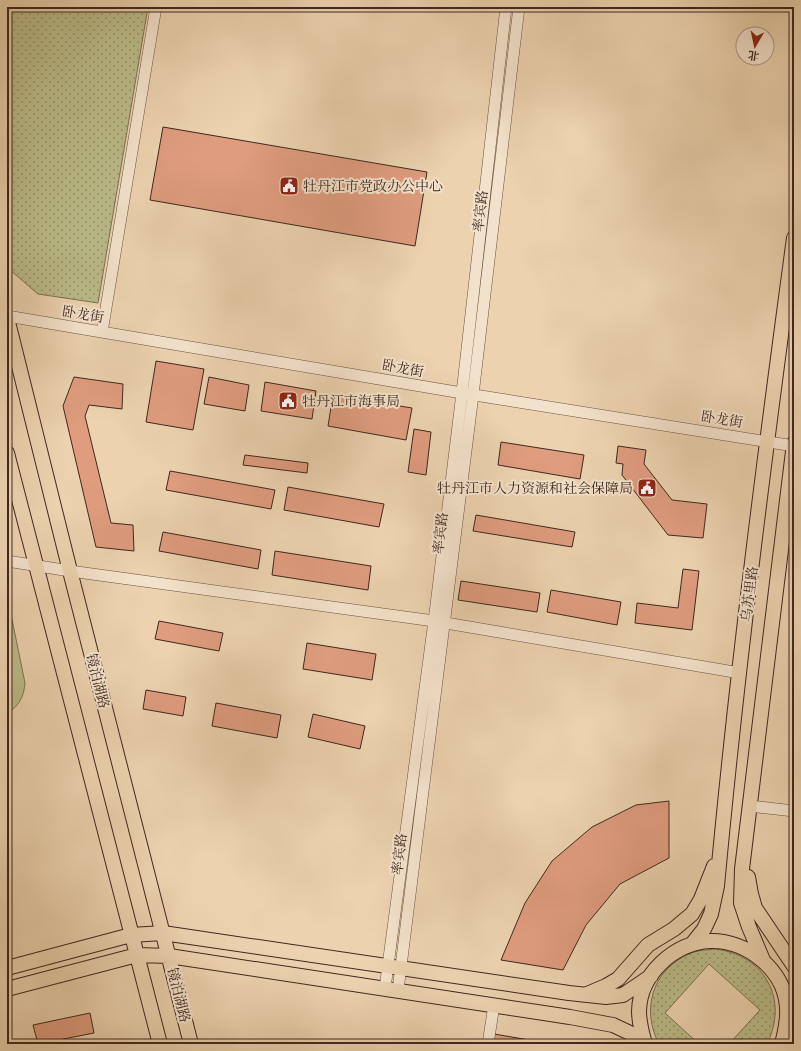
<svg xmlns="http://www.w3.org/2000/svg" width="801" height="1051" font-family="Vollkorn,'Noto Serif SC',serif">
  <style>
    .grass { fill: url(#grass-dots); stroke: #7c7254 }
    .park { fill: #babb89; stroke: #7c7254 }
    .building { fill: #df9c7f; stroke: #3e2820 }
    .lines { fill: none; stroke-linecap: round; stroke-linejoin: round }
    .minor-casing { stroke: #6a5244; stroke-width: 12 }
    .major-casing { stroke: #3e2820; stroke-width: 16 }
    .minor { stroke: #f3e2cb; stroke-width: 11 }
    .major { stroke: #ecd2af; stroke-width: 14 }
    .labels { text-anchor: middle; stroke-width: 4; stroke-linejoin: round; paint-order: stroke }
    .poi-label { font-size: 14px; fill: #3e2820; stroke: #f3e2cb; text-anchor: start }
    .street-label { font-size: 14px; fill: #3e2820; stroke: #f3e2cb }
  </style>
  <defs>
    <pattern id="grass-dots" width="8" height="8" patternUnits="userSpaceOnUse"><rect width="8" height="8" fill="#babb89"/><path d="M2 2h.1M6 6h.1" fill="none" stroke="#999870" stroke-width="1.8" stroke-linecap="round"/></pattern>
  </defs>
  <rect width="100%" height="100%" fill="#ecd2af"/>
  <filter id="stains"><feTurbulence type="fractalNoise" baseFrequency=".005" numOctaves="4"/><feColorMatrix values="0 0 0 0 .2 0 0 0 0 .09 0 0 0 0 .02 0 0 0 .5 -.17"/></filter>
  <radialGradient id="worn" r=".72"><stop offset=".6" stop-color="#630" stop-opacity="0"/><stop offset="1" stop-color="#630" stop-opacity=".3"/></radialGradient>
  <path class="grass" d="M7 7H148L98 303 38 294 10 270 7 259Z
    M716 949C765 956 789 999 767 1044H729L760 1010 709 964 665 1013 699 1044H659C641 1010 652 970 689 954 697 950 707 950 716 949Z"/>
  <path class="park" d="M7 595 25 683C24 696 19 707 7 713Z"/>
  <path class="building" d="M163 127 427 172 415 246 150 200Z
    M156 361 204 369 193 430 146 422Z
    M74 377 123 384 122 409 89 405 85 416 111 523 133 525 134 551 96 547 63 406Z
    M209 377 249 385 245 411 204 404Z
    M265 382 316 391 312 419 261 411Z
    M333 395 412 408 406 440 328 426Z
    M414 429 431 432 426 475 408 472Z
    M501 442 584 455 580 479 498 465Z
    M618 446 646 450 644 464 672 500 707 504 703 538 668 535 622 475 623 464 616 463Z
    M245 455 308 463 307 473 243 465Z
    M170 471 275 490 271 509 166 490Z
    M288 487 384 504 379 527 284 510Z
    M476 515 575 532 572 547 473 531Z
    M163 532 261 550 258 569 159 551Z
    M275 551 371 566 368 590 272 575Z
    M683 569 699 571 692 630 635 623 637 603 678 608Z
    M461 581 540 593 537 612 458 600Z
    M551 590 621 602 617 625 547 612Z
    M159 621 223 633 219 651 155 639Z
    M307 643 376 654 372 680 303 669Z
    M146 690 186 697 183 716 143 709Z
    M216 703 281 715 277 738 212 726Z
    M313 714 365 726 360 749 308 737Z
    M669 801V858L620 884 586 925 563 970 501 960 525 903 552 861 592 827 636 805Z
    M90 1013 94 1033 38 1044 33 1025Z
    M494 1034 553 1044H493Z"/>
  <g class="lines">
    <defs>
      <path id="minor" d="M7 316 462 393 794 446
        M102 332 156 7
        M7 561 70 571 434 621 740 673
        M750 806 794 811
        M385 988 434 621 462 393 506 7
        M398 990 473 395 519 7
        M488 1044 494 1005"/>
      <path id="major" d="M7 318 70 571 191 1044
        M7 453 160 1044
        M748 877 751 894 755 908 794 966
        M692 944 704 929 711 914 717 886C737 669 765 453 794 238
        M763 960 749 927 741 903 742 869 794 443
        M7 968 131 935 163 933 569 993 606 997 623 995 651 976
        M7 989 137 955 169 956 570 1017 613 1025 630 1033 644 1044
        M587 994 606 986 618 979 648 945 674 929 692 914 701 899 714 866
        M645 1044C642 1033 639 1023 639 1011 640 974 674 943 710 941 747 940 785 970 787 1008 788 1021 785 1032 782 1044"/>
    </defs>
    <use href="#minor" class="minor-casing"/>
    <use href="#major" class="major-casing"/>
    <use href="#minor" class="minor"/>
    <use href="#major" class="major"/>
  </g>
  <defs>
    <symbol id="civic-square" viewBox="-11 -11 22 22"><rect x="-9" y="-9" width="18" height="18" rx="4" fill="#8f2418" stroke="#f3e2cb"/><path d="M-.6-6.5H3V-4.5H.6V-3L4-1V1h2V6H-6V1h2V-1L-.6-3ZM-1.2 2.5V6h2.4V2.5Z" fill="#fff"/></symbol>
  </defs>
  <g fill-rule="evenodd">
    <use href="#civic-square" x="278" y="175" width="22" height="22"/>
    <use href="#civic-square" x="277" y="390" width="22" height="22"/>
    <use href="#civic-square" x="636" y="477" width="22" height="22"/>
  </g>
  <g class="labels">
    <g class="poi-label">
      <text x="303" y="191">牡丹江市党政办公中心</text>
      <text x="302" y="406">牡丹江市海事局</text>
      <text x="633" y="493" text-anchor="end">牡丹江市人力资源和社会保障局</text>
    </g>
    <g class="street-label">
      <text transform="translate(480 211) rotate(-83)" y="5">率宾路</text>
      <text transform="translate(83 314) rotate(9)" y="5">卧龙街</text>
      <text transform="translate(403 368) rotate(10)" y="5">卧龙街</text>
      <text transform="translate(722 419) rotate(9)" y="5">卧龙街</text>
      <text transform="translate(440 533) rotate(-83)" y="5">率宾路</text>
      <text transform="translate(749 594) rotate(-83)" y="5">乌苏里路</text>
      <text transform="translate(98 681) rotate(76)" y="5">镜泊湖路</text>
      <text transform="translate(399 854) rotate(-83)" y="5">率宾路</text>
      <text transform="translate(179 995) rotate(76)" y="5">镜泊湖路</text>
    </g>
  </g>
  <rect width="801" height="1051" fill="none" stroke="#ecd2af" stroke-width="24"/>
  <rect x="8" y="8" width="785" height="1035" fill="none" stroke="#3e2820" stroke-width="2"/>
  <rect x="12" y="12" width="777" height="1027" fill="none" stroke="#3e2820"/>
  <g transform="translate(755 46) rotate(189)"><circle r="19" fill="#f3e2cb" stroke="#ab9887"/>
  <path d="M0-3L7 15L0 10L-7 15Z" fill="#8f2418"/>
  <text y="-6" font-size="11" font-weight="bold" text-anchor="middle" fill="#3e2820">北</text>
  </g>
  <rect width="100%" height="100%" filter="url(#stains)"/>
  <rect width="100%" height="100%" fill="url(#worn)"/>
</svg>
